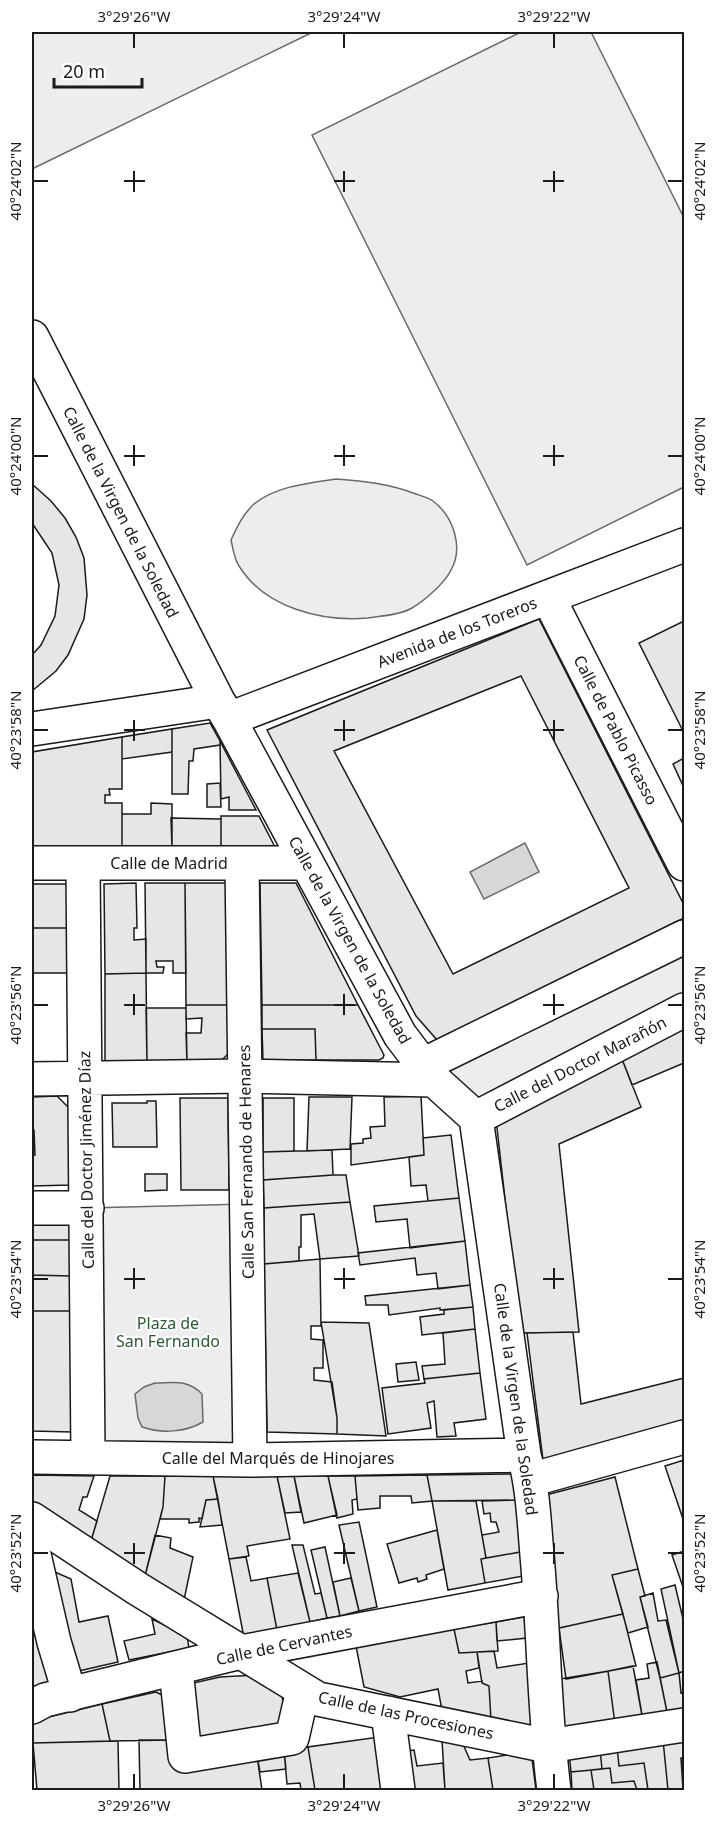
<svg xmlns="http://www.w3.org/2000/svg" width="716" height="1822" font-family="'Noto Sans',sans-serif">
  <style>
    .green { fill: #ededed; stroke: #6a6a6a; stroke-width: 1.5 }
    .water { fill: #d7d7d7; stroke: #6a6a6a; stroke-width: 1.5 }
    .building { fill: #e6e6e6; stroke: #1a1a1a; stroke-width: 1.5; fill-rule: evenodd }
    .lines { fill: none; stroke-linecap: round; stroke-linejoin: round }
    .minor-casing { stroke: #1a1a1a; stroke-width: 36 }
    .minor { stroke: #fff; stroke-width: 33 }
    .ticks { fill: none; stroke: #1a1a1a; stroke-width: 2 }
    .labels { text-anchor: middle; stroke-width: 4.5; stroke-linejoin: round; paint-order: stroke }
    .street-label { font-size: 16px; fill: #1a1a1a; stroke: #fff }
    .park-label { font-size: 16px; fill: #2b5a34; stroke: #fff }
    .neatline { fill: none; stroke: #1a1a1a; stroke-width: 2 }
    .ticks-label { font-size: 15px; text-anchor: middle; fill: #1a1a1a }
  </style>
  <rect width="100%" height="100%" fill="#fff"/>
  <path class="green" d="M32 32H313L32 169Z
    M521 32H591L684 218V487L527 565 312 135Z
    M336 479C365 481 390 484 416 494 422 496 429 498 433 501 453 516 464 547 451 570 445 583 424 601 412 608 401 615 381 616 368 618 322 622 265 608 239 566 234 559 233 548 231 540 237 527 243 514 254 504 276 486 309 483 336 479Z
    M684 946V1000L476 1108 436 1068Z
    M246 1204 250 1460 88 1457 87 1208Z"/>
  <path class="water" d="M525 843 539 872 484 899 470 872Z
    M155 1383C174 1383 187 1379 202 1394L203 1422C186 1432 162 1434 142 1427L138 1418 135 1394 144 1387Z"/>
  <path class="building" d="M32 484 51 501 65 518 76 537 84 558 87 595 84 619 68 655 56 671 32 691V655L41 645 55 616 59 585 52 553 32 523Z
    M539 619 684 905V918L438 1041 416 1016 267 730ZM521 676 629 888 453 974 334 751Z
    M684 621V733L639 643Z
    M210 723 220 741V745L194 749 193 761H189L188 794H172V729Z
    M172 729V752L122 759V737Z
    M122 737V789H109L110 795H105V803H122V849H32V752Z
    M220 741 256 810H229V797L221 799Z
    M684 758V788L673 764Z
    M220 783 221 807H207V784Z
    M151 803 172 804V849H122V814H151Z
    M221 816H259L276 849H221Z
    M171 818 221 819V849H172Z
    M136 883 137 928H134V940L146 939V973L105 974 104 884Z
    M145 883H185L186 973H173V961H156L157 967H164L163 973H146Z
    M185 883H226L228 1005H186Z
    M260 883H296L358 1005H262Z
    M32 884H68L69 928H32Z
    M32 928H69L70 973H32Z
    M146 973 147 1062H105V974Z
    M186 1005H228L229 1053 220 1062H187L186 1033H201L202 1018 186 1019Z
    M262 1005H358L384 1055 383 1058 379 1060H316L315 1029H262Z
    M146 1008H186L187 1062H147Z
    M684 1026V1063L632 1085 622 1059Z
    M262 1029H315L316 1060H263Z
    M622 1059 641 1107 559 1144 579 1332 520 1333 496 1119Z
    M57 1096 69 1108 70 1185 32 1186V1155H35L34 1130H32V1097Z
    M421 1096 424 1155 351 1165V1144L363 1143V1139L371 1138 370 1127 385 1126 384 1097Z
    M309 1097H352L350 1149 307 1151Z
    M180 1098H228L229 1190H181Z
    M263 1098H294V1151L263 1152Z
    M147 1101H156L157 1147H113L112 1103H147Z
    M451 1135 459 1198 428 1201 426 1185 411 1186 409 1157 424 1155 423 1138Z
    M332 1150 333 1175 263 1180V1152Z
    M145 1174H167V1190L145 1191Z
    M333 1175H346L350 1202 264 1208 263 1180Z
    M459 1198 465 1241 410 1248 407 1219 376 1222 374 1206Z
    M350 1202 359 1256 320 1259 314 1214 301 1215V1247H299V1261L264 1264V1208Z
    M32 1223H70V1240H32Z
    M32 1240H70V1276L32 1275Z
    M465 1241 470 1285 438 1289 436 1273 417 1275 415 1258 360 1265 358 1253Z
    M320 1259 321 1326H311V1339L323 1340V1368H314V1380L332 1382 337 1418V1434L267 1432 264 1264Z
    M32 1275 70 1276V1311H32Z
    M470 1285 473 1307 440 1310V1308L389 1315 388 1305H366L365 1296Z
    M473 1307 475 1329 422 1335 420 1317 444 1314V1310Z
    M32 1311H70L72 1432 32 1431Z
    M321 1322 369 1323 386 1436 337 1434V1418Z
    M475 1329 480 1373 424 1379 422 1366 445 1364 443 1333Z
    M573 1332 581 1404 684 1378V1421L543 1460 527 1333Z
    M416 1362 419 1380 398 1382 396 1364Z
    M480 1373 486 1419 454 1423 456 1436 437 1437 434 1401 427 1403 431 1428 388 1434 382 1388 425 1383 424 1379Z
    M684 1460V1522L665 1466Z
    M517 1474 521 1500 432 1501 427 1475Z
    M32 1475 94 1476 87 1497H83L79 1510 97 1521 91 1541 32 1504Z
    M427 1475 432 1501 412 1503 411 1496H380V1508L358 1510 355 1476Z
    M110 1476H165L163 1507 145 1576 91 1541Z
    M165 1476H213L218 1499 206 1500 202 1519 199 1518V1522L189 1523V1519H160L163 1507Z
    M213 1476H277L290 1539 247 1546 249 1556 229 1559Z
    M277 1476H294L301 1512 285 1513Z
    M294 1476H328L337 1515 304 1523Z
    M328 1476H355L357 1499 352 1500 353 1514 337 1518Z
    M615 1477 638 1569 612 1575 623 1614 559 1628 542 1496Z
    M218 1499 222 1525 200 1527 206 1500Z
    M521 1500 526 1551 486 1558 482 1535 499 1532 496 1522H491L490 1513 484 1514 482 1501Z
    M432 1501H476L486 1558 481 1559 485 1583 448 1590Z
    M359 1522 377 1607 359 1611 339 1525Z
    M437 1530 444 1569 426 1575 427 1579 418 1582 417 1578 399 1583 387 1544Z
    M155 1535 171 1538 170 1548 193 1557 184 1600 145 1576Z
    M292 1545H303L315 1594 321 1593 327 1618 310 1622Z
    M325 1547 340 1616 327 1618 311 1550Z
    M526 1551 529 1575 485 1583 481 1559Z
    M684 1551V1590L672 1555Z
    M246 1557 251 1581 267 1578 277 1630 244 1638 229 1559Z
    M48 1569 71 1579 79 1622 108 1616 118 1662 70 1673Z
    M638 1569 645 1596 640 1597 648 1627 628 1633 612 1575Z
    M298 1573 310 1622 277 1630 267 1578Z
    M351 1578 359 1611 340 1616 333 1582Z
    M675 1585 684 1623V1671L679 1673 661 1589Z
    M653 1593 658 1621 666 1620 679 1673 660 1678 640 1597Z
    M32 1608 58 1680 32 1687Z
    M623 1614 636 1666 566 1679 559 1628Z
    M524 1617 527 1638 497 1641 496 1622Z
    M152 1619 187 1636 189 1648 129 1660 124 1641 155 1634Z
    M496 1622 498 1651 459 1653 454 1629Z
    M454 1629 459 1653 477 1652 479 1668 466 1671 468 1683 482 1681V1683L489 1686 491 1720 442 1710 438 1689 400 1697 364 1687 356 1646Z
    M494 1651 497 1668 529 1663 535 1724 530 1728 491 1720 489 1686 482 1683 477 1652Z
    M657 1662 668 1717 643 1721 636 1680 649 1678 647 1664Z
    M633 1666 643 1721 615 1724 608 1671Z
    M608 1671 615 1724 559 1733 553 1680Z
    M684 1671V1692L681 1693 679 1673Z
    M679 1673 681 1693 684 1692V1715L668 1717 660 1678Z
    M257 1675 281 1690 288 1731 192 1744 189 1684 220 1677Z
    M156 1692 170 1699 173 1740 110 1741 102 1704Z
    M102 1704 110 1741 33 1743 32 1721Z
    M386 1736 394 1790H315L308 1747Z
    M684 1737V1758H681L683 1790H668L663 1740Z
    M139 1740H173L257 1756 262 1790H140Z
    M442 1740 462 1742 470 1760 488 1758 493 1790H445Z
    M663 1740 668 1790H648L644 1763 619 1766 617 1746Z
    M118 1741 119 1790H37L33 1743Z
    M617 1746 619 1766 644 1763 648 1790H637L634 1781 612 1783 610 1768 602 1769 600 1749Z
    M308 1747 315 1790H301L300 1783 287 1784 284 1750Z
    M600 1749 602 1769 571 1772 569 1753Z
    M284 1750 286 1769 260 1772 257 1756Z
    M414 1750 417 1766 443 1763 445 1790H405L400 1752Z
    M531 1751 536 1790H493L488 1758Z
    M681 1758H684V1790H683Z
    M610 1768 612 1783 634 1781 637 1790H594L591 1770Z
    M591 1770 594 1790H572L571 1772Z"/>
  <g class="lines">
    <defs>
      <path id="minor" d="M32 337 218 701 229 719 400 1035 434 1080 476 1118 524 1455C533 1488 534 1521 537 1555 544 1634 544 1713 554 1790
        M548 597 684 864
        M229 719 684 545
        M32 729 218 701
        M32 863H307
        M83 863 88 1457
        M242 863 250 1460
        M423 1065 684 937
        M32 1079 244 1076 434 1080
        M476 1118 684 1010
        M32 1208H87
        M32 1457 250 1460 524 1455
        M530 1480 684 1437
        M32 1519 138 1589 318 1699 548 1746 684 1725
        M32 1546 54 1642 70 1695
        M176 1669 185 1756 292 1738 303 1690
        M32 1707 45 1700 241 1652 541 1596
        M388 1713 398 1790"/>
    </defs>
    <use href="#minor" class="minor-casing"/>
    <use href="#minor" class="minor"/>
  </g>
  <path class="ticks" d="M134 33V48M344 33V48M554 33V48M134 171V192M344 171V192M554 171V192M33 181H48M124 181H145M334 181H355M543 181H564M668 181H683M134 445V466M344 445V466M554 445V466M33 456H48M124 456H145M334 456H355M543 456H564M668 456H683M134 720V741M344 720V741M554 720V741M33 730H48M124 730H145M334 730H355M543 730H564M668 730H683M134 994V1015M344 994V1015M554 994V1015M33 1005H48M124 1005H145M334 1005H355M543 1005H564M668 1005H683M134 1268V1289M344 1268V1289M554 1268V1289M33 1279H48M124 1279H145M334 1279H355M543 1279H564M668 1279H683M134 1543V1564M344 1543V1564M554 1543V1564M33 1553H48M124 1553H145M334 1553H355M543 1553H564M668 1553H683M134 1774V1789M344 1774V1789M554 1774V1789"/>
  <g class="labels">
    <g class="street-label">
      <text transform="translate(121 512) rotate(63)" y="6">Calle de la Virgen de la Soledad</text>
      <text transform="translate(457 632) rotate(-21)" y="6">Avenida de los Toreros</text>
      <text transform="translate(616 730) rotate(63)" y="6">Calle de Pablo Picasso</text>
      <text x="169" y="869">Calle de Madrid</text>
      <text transform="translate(350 940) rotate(61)" y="6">Calle de la Virgen de la Soledad</text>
      <text transform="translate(580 1064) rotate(-27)" y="6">Calle del Doctor Marañón</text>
      <text transform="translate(86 1160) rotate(-91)" y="6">Calle del Doctor Jiménez Díaz</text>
      <text transform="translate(246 1162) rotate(-91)" y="6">Calle San Fernando de Henares</text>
      <text transform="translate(516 1399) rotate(82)" y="6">Calle de la Virgen de la Soledad</text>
      <text x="278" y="1464">Calle del Marqués de Hinojares</text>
      <text transform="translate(284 1645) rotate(-12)" y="6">Calle de Cervantes</text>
      <text transform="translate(406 1715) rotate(12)" y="6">Calle de las Procesiones</text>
    </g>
    <g class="park-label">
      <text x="168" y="1329">Plaza de<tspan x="168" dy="18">San Fernando</tspan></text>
    </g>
  </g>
  <rect width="716" height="1822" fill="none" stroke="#ffffff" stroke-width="66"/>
  <path d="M54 78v9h88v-9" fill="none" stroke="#1a1a1a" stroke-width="3"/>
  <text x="63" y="78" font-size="18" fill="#1a1a1a" stroke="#ffffff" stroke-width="4.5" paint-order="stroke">20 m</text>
  <rect x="33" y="33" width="650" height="1756" class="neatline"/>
  <g class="ticks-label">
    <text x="134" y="22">3°29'26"W</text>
    <text x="344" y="22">3°29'24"W</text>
    <text x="554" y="22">3°29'22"W</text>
    <text transform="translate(16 181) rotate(-90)" y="5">40°24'02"N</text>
    <text transform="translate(700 181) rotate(-90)" y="5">40°24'02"N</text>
    <text transform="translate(16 456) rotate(-90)" y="5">40°24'00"N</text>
    <text transform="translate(700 456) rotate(-90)" y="5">40°24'00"N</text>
    <text transform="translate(16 730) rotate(-90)" y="5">40°23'58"N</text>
    <text transform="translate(700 730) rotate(-90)" y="5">40°23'58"N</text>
    <text transform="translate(16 1005) rotate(-90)" y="5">40°23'56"N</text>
    <text transform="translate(700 1005) rotate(-90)" y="5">40°23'56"N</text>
    <text transform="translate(16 1279) rotate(-90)" y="5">40°23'54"N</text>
    <text transform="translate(700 1279) rotate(-90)" y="5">40°23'54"N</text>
    <text transform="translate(16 1553) rotate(-90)" y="5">40°23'52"N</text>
    <text transform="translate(700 1553) rotate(-90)" y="5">40°23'52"N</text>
    <text x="134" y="1811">3°29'26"W</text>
    <text x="344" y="1811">3°29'24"W</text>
    <text x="554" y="1811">3°29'22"W</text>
  </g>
</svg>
